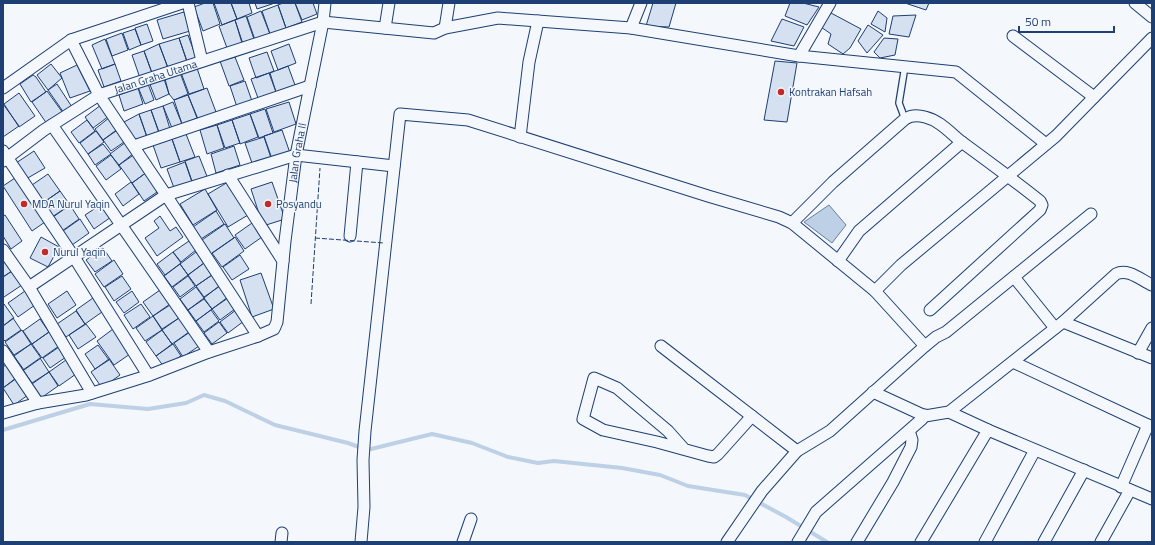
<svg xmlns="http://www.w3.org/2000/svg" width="1155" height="545" font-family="'Titillium Web',sans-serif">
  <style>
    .water { fill: #bed0e5; stroke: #687fa3 }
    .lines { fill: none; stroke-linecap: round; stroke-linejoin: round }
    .stream { stroke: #bed0e5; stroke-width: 4 }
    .building { fill: #d5e0f0; stroke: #1d3f73 }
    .lane-casing { stroke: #1d3f73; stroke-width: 8 }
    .street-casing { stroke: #1d3f73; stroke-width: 13 }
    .lane { stroke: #f4f7fb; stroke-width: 5.5 }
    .street { stroke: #f4f7fb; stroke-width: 11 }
    .fence { stroke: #1d3f73; stroke-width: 1; stroke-dasharray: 5 2; stroke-linecap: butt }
    .poi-dot { fill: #c62828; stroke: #f4f7fb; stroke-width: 1.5 }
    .labels { text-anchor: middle; stroke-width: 3; stroke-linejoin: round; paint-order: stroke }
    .street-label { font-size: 11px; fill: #1d3f73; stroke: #f4f7fb }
    .poi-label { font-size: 11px; fill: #1d3f73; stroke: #f4f7fb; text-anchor: start }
  </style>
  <rect width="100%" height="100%" fill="#f4f7fb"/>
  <path class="water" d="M829 205 846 225 832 243 804 222Z"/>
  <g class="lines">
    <path class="stream" d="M3 430 90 404 148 409 186 403 204 395 225 401 275 425 348 443 367 450 432 434 472 443 508 457 538 463 554 461 622 468 660 475 688 486 745 495 786 517 827 542"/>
  </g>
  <path class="building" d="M205 3H213L220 24 203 31 194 7Z
    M214 3H231L237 19 222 25Z
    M231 3H249L252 13 237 19Z
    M255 3H275L257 9Z
    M283 3H295L302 22 286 28 278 5Z
    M295 3H313L317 14 302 20Z
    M653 3H676L669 27 646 26Z
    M790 3H803L819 7 807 25 785 16Z
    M905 3H929L926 10Z
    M278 5 286 28 270 34 262 11Z
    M261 11 270 34 255 40 247 17Z
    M878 11 887 18 885 32 871 24Z
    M184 12 190 31 163 39 157 20Z
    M831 13 861 29 850 48 843 54 828 44 831 34 821 27Z
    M916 15 909 37 889 34 893 16Z
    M246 16 254 39 243 44 235 20Z
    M782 19 804 27 794 46 771 41Z
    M235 20 242 43 227 48 219 26Z
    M147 24 153 41 141 45 135 28Z
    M868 25 883 35 867 53 858 41Z
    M135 29 141 45 129 50 123 33Z
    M122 33 128 50 112 56 106 39Z
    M188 35 197 60 188 64 179 38Z
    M179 38 187 62 168 68 159 44Z
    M884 38 898 39 895 55 880 58 874 52Z
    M105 39 115 64 102 69 92 45Z
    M159 44 168 68 152 73 144 51Z
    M289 44 296 63 278 70 271 51Z
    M144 51 152 73 140 78 132 55Z
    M267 52 274 71 256 78 249 58Z
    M235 57 244 80 229 86 220 61Z
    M775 61 797 63 787 122 764 120Z
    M51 64 62 78 48 90 37 75Z
    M115 64 121 81 104 87 98 70Z
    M77 65 90 91 70 98 60 73Z
    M196 65 204 89 189 94 180 70Z
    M288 66 295 85 276 92 270 73Z
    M179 70 188 94 174 100 169 94 164 75Z
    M269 73 276 92 258 98 251 79Z
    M33 75 36 77 46 92 31 102 20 84Z
    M163 76 169 94 156 100 149 82Z
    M245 81 253 104 238 110 230 86Z
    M57 84 72 107 64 113 48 90Z
    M148 84 154 100 145 104 138 87Z
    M138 88 143 104 124 111 119 95Z
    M207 88 216 112 198 119 188 95Z
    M47 91 63 113 47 124 32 102Z
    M19 93 35 116 19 127 4 104Z
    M188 95 197 118 182 124 174 100Z
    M173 102 182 124 172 128 163 106Z
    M289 102 296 124 274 132 266 109Z
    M3 104 19 126 3 137Z
    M101 105 109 116 93 128 85 117Z
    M163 106 170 129 159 132 151 110Z
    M265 109 273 133 259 138 250 114Z
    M151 110 159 133 147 137 139 114Z
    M139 114 147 137 141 139H133L124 122Z
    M250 114 258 137 240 144 232 120Z
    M110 117 119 128 103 140 95 129Z
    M87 120 95 131 79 143 71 132Z
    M232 120 240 143 225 148 217 125Z
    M217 125 224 148 207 154 200 130Z
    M119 129 127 140 111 151 103 140Z
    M282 130 290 153 272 159 264 136Z
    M96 131 104 142 88 154 80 143Z
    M186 134 195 157 180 162 172 139Z
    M264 137 272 161 253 166 245 143Z
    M172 139 180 162 161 168 153 145Z
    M126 142 134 153 119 165 110 154Z
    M103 144 111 154 95 165 88 154Z
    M234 146 240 165 216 173 211 154Z
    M34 151 45 168 26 179 16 163Z
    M135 154 147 172 132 183 119 165Z
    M111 155 121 169 106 180 96 166Z
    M199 156 208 179 193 184 185 161Z
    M185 162 192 182 174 188 167 169Z
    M147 172 160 190 144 201 132 183Z
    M48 174 60 191 44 202 32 185Z
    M15 178 45 222 32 231 3 186Z
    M131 182 139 194 123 206 115 194Z
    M228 182 248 215 228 227 208 194Z
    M272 182 285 219 263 226 251 189Z
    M205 189 217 210 193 225 180 204Z
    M60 191 70 205 53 217 43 203Z
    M102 204 111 217 94 229 85 215Z
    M70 205 79 219 62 231 52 217Z
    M216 211 224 224 201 239 193 227Z
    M5 215 22 241 11 249 3 236V216Z
    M160 216 170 231 176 227 183 237 157 256 145 238 159 228 154 221Z
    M80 219 89 233 72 245 63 231Z
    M252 223 262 237 245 249 235 235Z
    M225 224 234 238 211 254 202 240Z
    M41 237 59 247 48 267 30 258Z
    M235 237 244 251 222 267 212 253Z
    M189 241 196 250 181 262 173 252Z
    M103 248 112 261 95 272 86 260Z
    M173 252 181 263 165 275 157 264Z
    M196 252 204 263 188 275 180 264Z
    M240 255 249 269 232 280 223 267Z
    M4 259 12 271 3 277V260Z
    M114 260 123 274 104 287 95 274Z
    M204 263 212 275 196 286 188 275Z
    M180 264 188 275 172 287 164 276Z
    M12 271 22 285 4 297 3 295V277Z
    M261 273 274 309 252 317 240 280Z
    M212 275 220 286 204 297 196 286Z
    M122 276 131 289 114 301 105 287Z
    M188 276 195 286 180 297 173 287Z
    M219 286 228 297 212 309 204 298Z
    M196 287 204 298 188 310 180 299Z
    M160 290 170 304 153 316 143 302Z
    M25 291 35 305 18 317 8 303Z
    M67 291 76 305 57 318 48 304Z
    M132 291 139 302 124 313 116 302Z
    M93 298 102 312 85 324 76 310Z
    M228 298 235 309 220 320 212 309Z
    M204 299 212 309 196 321 188 310Z
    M4 304 14 318 3 326V305Z
    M141 304 150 317 133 329 124 315Z
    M170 305 179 318 162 329 153 316Z
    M211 310 219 321 204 332 196 321Z
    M236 310 244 321 228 333 220 322Z
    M76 311 85 324 66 337 57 324Z
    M153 316 162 330 145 341 136 328Z
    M13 318 21 330 5 341 3 339V326Z
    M179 318 189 332 172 344 162 330Z
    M40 319 49 332 32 344 23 331Z
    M219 322 227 333 212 344 204 333Z
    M86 324 96 337 78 349 69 335Z
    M113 329 130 354 114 365 97 341Z
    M22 330 31 344 14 355 5 342Z
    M162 330 172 344 156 356 146 342Z
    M49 332 59 346 42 358 32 344Z
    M190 332 199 346 183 357 174 343Z
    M31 344 41 358 24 370 14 356Z
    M173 344 181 356 164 367 156 356Z
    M98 345 109 360 95 369 85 354Z
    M59 347 66 357 50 368 43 358Z
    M40 358 49 372 32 383 23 370Z
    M109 359 120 375 102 388 91 372Z
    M66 360 76 374 59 386 49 372Z
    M7 364 17 378 3 388V367Z
    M49 372 58 386 41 398 32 384Z
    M16 378 28 395 14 405 3 388Z"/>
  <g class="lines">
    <defs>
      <path id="lane" d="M905 119 899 103 905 66"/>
      <g id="street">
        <path d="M188 3 202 61"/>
        <path d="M1135 3 1152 17"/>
        <path d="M385 28 389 3"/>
        <path d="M445 28 449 3"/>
        <path d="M631 28 641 3"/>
        <path d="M1013 36 1094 97"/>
        <path id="s1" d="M71 40 99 95 166 195 258 336 274 329 277 322 285 241 296 155 323 22 325 3"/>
        <path d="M799 56 830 3"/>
        <path d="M3 88 71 40 182 3"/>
        <path d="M52 125 209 352"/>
        <path d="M520 137 529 62 538 21"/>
        <path d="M134 146 310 86"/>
        <path d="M3 151 74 257 148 375"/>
        <path id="s2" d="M3 161 44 130 99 95 323 22 434 33 445 28 498 18 631 28 799 56 956 72 1046 144"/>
        <path d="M228 175 283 261"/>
        <path d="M792 223 833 182 905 119C911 115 918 115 925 117 941 121 951 134 963 143 989 162 1015 181 1040 201L1042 205 1040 210 930 310"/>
        <path d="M350 236 357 162"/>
        <path d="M3 250 29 287 166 195 296 155 394 166"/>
        <path d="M838 261 859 231 962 142"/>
        <path d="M1014 277 1055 328"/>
        <path d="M29 287 92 393"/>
        <path d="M875 291 901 265 1056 136 1152 38"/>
        <path d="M1063 322 1152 358"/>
        <path d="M661 346 797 451"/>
        <path d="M3 351 38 403"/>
        <path d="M1138 353 1152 328"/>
        <path d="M1013 362 1152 427"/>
        <path d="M873 392 925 416 949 412 1063 322 1116 274C1128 268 1141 280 1152 285"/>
        <path d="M949 412 988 430"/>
        <path d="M3 413 38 403 86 395 150 375 209 352 258 336"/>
        <path d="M684 449 668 431 617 388 594 378 583 419 603 430 657 442 708 456 714 457 718 454 752 416"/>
        <path d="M1121 487 1148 425"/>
        <path d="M281 542 282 533"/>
        <path d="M361 542 364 507 363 460 365 431 400 114 468 120 708 196 779 217 792 223 875 291 925 346"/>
        <path d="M463 542 471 519"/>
        <path d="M727 542 762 491 797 451 830 431 925 346 936 337 946 332 1091 214"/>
        <path d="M798 542 816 512 922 419 925 415"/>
        <path d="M857 542 893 482 911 447 912 440 909 431"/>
        <path d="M921 542 988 430 1152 499"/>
        <path d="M985 542 1035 450"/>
        <path d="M1044 542 1084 470"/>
        <path d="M1101 542 1130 490"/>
      </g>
    </defs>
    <use href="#lane" class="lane-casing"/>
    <use href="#street" class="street-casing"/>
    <use href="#lane" class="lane"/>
    <use href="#street" class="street"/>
    <path class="fence" d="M315 238 384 243
      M311 304 320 168"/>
  </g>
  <g class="poi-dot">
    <circle cx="781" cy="92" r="4"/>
    <circle cx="24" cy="204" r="4"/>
    <circle cx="268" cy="204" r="4"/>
    <circle cx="45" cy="252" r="4"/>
  </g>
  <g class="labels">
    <g class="street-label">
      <text dy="4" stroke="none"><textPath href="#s2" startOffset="176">Jalan Graha Utama</textPath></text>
      <text dy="4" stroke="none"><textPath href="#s1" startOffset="546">Jalan Graha II</textPath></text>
    </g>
    <g class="poi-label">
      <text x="789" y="96">Kontrakan Hafsah</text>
      <text x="32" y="208">MDA Nurul Yaqin</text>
      <text x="276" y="208">Posyandu</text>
      <text x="53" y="256">Nurul Yaqin</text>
    </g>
  </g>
  <rect width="1155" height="545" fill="none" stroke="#1d3f73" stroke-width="8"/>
  <path d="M1019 26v6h95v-6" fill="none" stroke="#1d3f73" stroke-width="2"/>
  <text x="1025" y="26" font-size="12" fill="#1d3f73" stroke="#f4f7fb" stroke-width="3" paint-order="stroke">50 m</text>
</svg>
